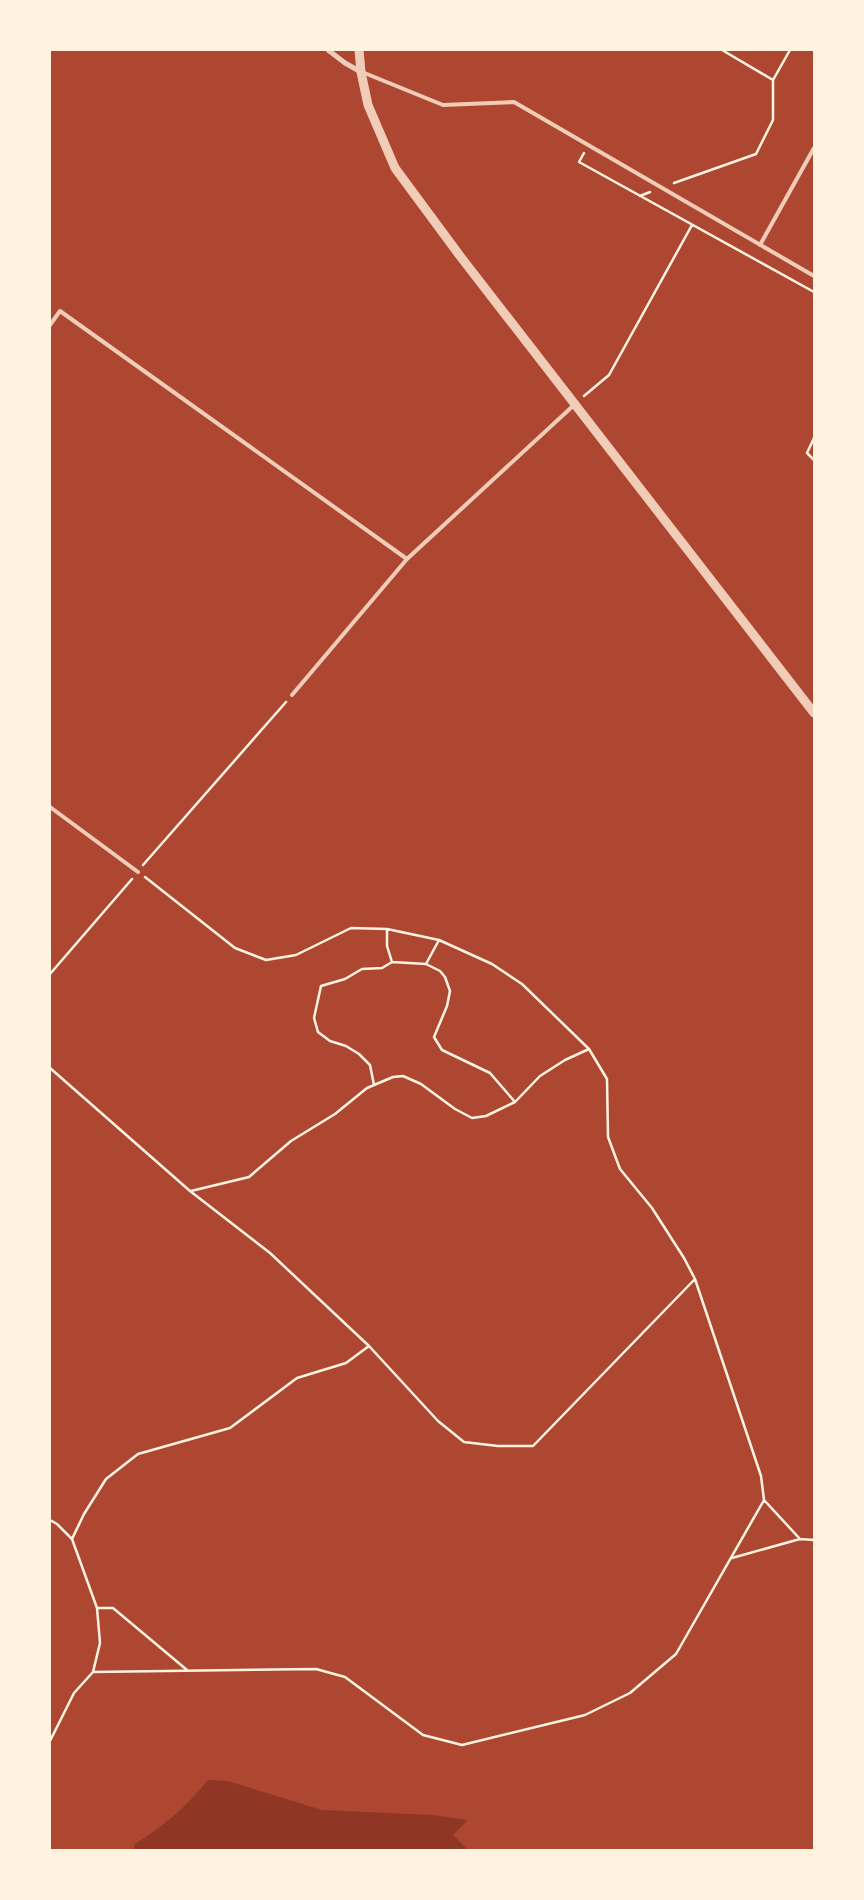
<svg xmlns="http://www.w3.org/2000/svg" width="864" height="1900" font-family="'Public Sans',sans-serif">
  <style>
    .green { fill: #ae4732 }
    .water { fill: #8f3625 }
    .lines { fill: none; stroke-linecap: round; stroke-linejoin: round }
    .path { stroke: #fff3e0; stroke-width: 2.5 }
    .service { stroke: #f1ccb7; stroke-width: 4 }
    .minor { stroke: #f1ccb7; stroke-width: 5 }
    .tertiary { stroke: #f1ccb7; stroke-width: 9 }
  </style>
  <rect width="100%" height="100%" fill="#c8553d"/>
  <path class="green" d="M50 50H814V1850H50Z"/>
  <path class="water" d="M208 1780 228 1781 322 1810 433 1815 468 1820 453 1835 468 1850H133L135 1844C166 1824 185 1808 208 1780Z"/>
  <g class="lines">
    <path class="path" d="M722 50 773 80
      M584 153 579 162 814 292
      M674 183 756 154 773 120V80L790 50
      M640 196 650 192
      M584 396 609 375 692 225
      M814 438 807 453 814 460
      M143 865 286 702
      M387 929V946L392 962
      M426 964 439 940
      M50 974 132 879
      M50 1068 190 1191 270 1253 369 1346 438 1421 464 1442 498 1446H533L695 1279
      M374 1085 370 1065 359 1054 346 1046 330 1041 318 1032 314 1018 321 986 345 979 362 969 382 968 392 962 426 964 440 971 445 977 450 991 447 1006 434 1037 442 1050 490 1073 515 1102
      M191 1191 249 1177 291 1141 335 1114 367 1088 393 1077 403 1076 421 1084 455 1109 472 1118 486 1116 515 1102 540 1076 565 1060 589 1049
      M764 1500 800 1539
      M50 1520 57 1524 72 1539 97 1608 100 1643 93 1672
      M72 1539 84 1514 106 1479 138 1454 230 1428 297 1378 346 1363 369 1346
      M732 1558 800 1539 814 1540
      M97 1608H113L187 1670
      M50 1741 74 1693 93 1672 316 1669 345 1677 423 1735 462 1745 585 1715 630 1693 676 1654 764 1500 761 1476 695 1279 684 1258 652 1208 620 1169 608 1137 607 1079 589 1049 522 984 492 964 439 940 387 929 351 928 296 955 266 960 235 948 145 877"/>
    <path class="service" d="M362 72 443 105 514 102 814 276
      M760 245 814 148
      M50 325 60 311 407 559
      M292 695 407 559 574 405
      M50 807 138 872"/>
    <path class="minor" d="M328 50 345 63 361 72"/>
    <path class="tertiary" d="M359 50 361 72 368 105 395 168 460 256 814 713"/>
  </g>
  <rect width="864" height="1900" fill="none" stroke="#fff3e0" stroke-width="102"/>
</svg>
